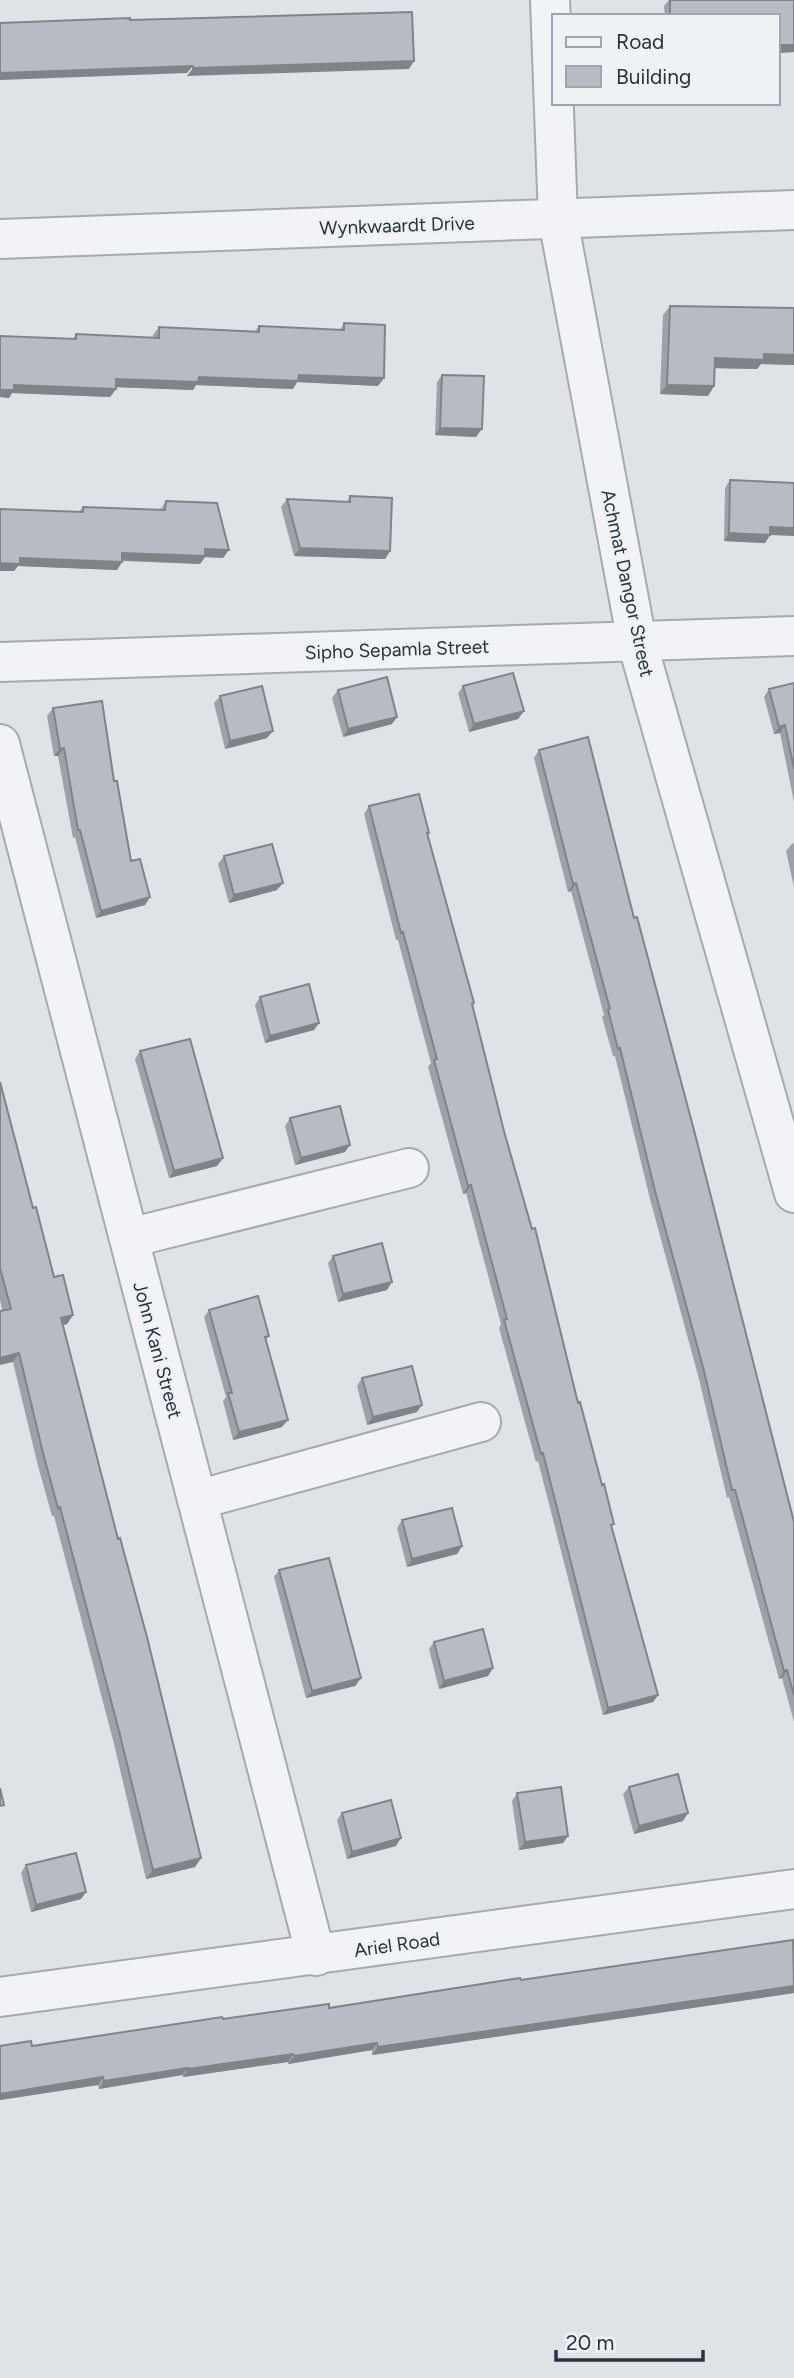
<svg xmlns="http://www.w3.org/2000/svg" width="794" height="2378" font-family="Figtree,sans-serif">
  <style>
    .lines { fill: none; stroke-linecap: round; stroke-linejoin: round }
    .minor-casing { stroke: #a5aab1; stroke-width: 42 }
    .minor { stroke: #f2f3f6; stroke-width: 38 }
    .wall { fill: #9da2a9 }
    .shaded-wall { fill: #808489 }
    .building { fill: #b7bcc4; stroke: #808489; stroke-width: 2 }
    .labels { text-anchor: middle; stroke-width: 5; stroke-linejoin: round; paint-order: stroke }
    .street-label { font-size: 19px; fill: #29323e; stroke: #eef2f5 }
  </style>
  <rect width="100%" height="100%" fill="#dfe3e7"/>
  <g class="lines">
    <defs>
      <path id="minor" d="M550 0 558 219 637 642 794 1193
        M0 239 794 210
        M0 662 794 636
        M0 744 316 1956
        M129 1238 409 1168
        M197 1500 481 1422
        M0 1997 794 1889"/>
    </defs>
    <use href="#minor" class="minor-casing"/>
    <use href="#minor" class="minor"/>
  </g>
  <path class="wall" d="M669 0H794V52L778 53V16H665L664 6Z
    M670 306 794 308V365L761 364 757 369 715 368 714 386 708 396 660 394 663 315Z
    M344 323 378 386 297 382 293 389 196 385 193 390 116 387V389L110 397 12 393 9 398 0 397V336L73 339 76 334 153 338V335L159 327 255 331 259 326 340 330Z
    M442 375 476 437 435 435 437 382Z
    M730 480 770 535 765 543 724 541 725 488Z
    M350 496 390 551 385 559 294 556 281 507 287 499 347 502Z
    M166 501 223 558 205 557 200 564 122 561 117 570 18 566 14 571H0L79 512 83 507 160 510Z
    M794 683V802L780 733 774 734 764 697 769 689Z
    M463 686 524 711 518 719 469 732 458 693Z
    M338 690 392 724 343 737 332 698Z
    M220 696 267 738 225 749 214 703Z
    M53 708 114 781 131 861 150 897 145 905 96 918 75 837 73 838 58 756H54L47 716Z
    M539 750 634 918 794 1522V1722L782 1678 779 1679 729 1497 727 1498 699 1379 650 1199 615 1056H613L602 1017 604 1015 571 891 568 892 534 758Z
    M369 806 427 835 474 1003 473 1006 505 1135 658 1695 653 1702 603 1715 538 1461 536 1462 499 1328 501 1324 466 1193 463 1194 428 1067 431 1063 398 940H396L364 814Z
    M794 843V887L786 851 792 844Z
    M224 856 277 890 229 903 218 864Z
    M260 997 319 1023 314 1030 265 1043 255 1005Z
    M140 1051 223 1158 217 1166 169 1178 135 1059Z
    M0 1082 33 1208 54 1277 73 1315 67 1324 63 1325 201 1858 195 1867 146 1879 113 1740 54 1516H52L38 1466 13 1362 0 1300Z
    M290 1118 345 1152 295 1165 285 1126Z
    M333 1256 387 1290 338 1302 328 1263Z
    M209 1310 269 1336 266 1340 282 1427 233 1440 223 1401 226 1397 204 1317Z
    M362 1378 417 1412 367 1425 357 1386Z
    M402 1520 462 1546 457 1554 407 1567 397 1528Z
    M279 1570 361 1678 355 1686 306 1698 274 1577Z
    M434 1642 493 1668 488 1676 439 1689 429 1649Z
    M629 1787 683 1821 634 1834 623 1794Z
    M517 1793 563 1843 519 1850 512 1801Z
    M342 1813 396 1846 347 1859 337 1820Z
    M26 1865 86 1892 81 1899 31 1912 21 1873Z
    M794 1944V1993L372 2055V2050L288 2064V2062L183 2077 182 2075 99 2089 98 2085 0 2100V2046H32L223 2019 329 2008 521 1980Z"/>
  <path class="shaded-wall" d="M778 45H794V52L778 53Z
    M414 61 409 69 187 76 193 68Z
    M193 66 187 73 0 80V73Z
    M764 354 794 355V365L761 364 757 369 709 368 715 358Z
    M299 375 384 378 378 386 297 382 293 389 196 385 193 390 111 387 116 379Z
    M14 385 116 389 110 397 12 393 9 398 0 397V390Z
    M667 385 714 386 708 396 660 394Z
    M440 428 482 429 476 437 435 435Z
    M770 527 794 528V536L770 535 765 543 724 541 729 533Z
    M300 548 390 551 385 559 294 556Z
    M205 549 229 550 223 558 205 557 200 564 117 560 122 553Z
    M20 558 122 562 117 570 18 566 14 571H0V563Z
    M524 711 518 719 469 732 474 724Z
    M397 717 392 724 343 737 348 729Z
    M785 725 780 733 774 734 779 727Z
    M273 731 267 738 225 749 230 741Z
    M64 748 58 756H54L60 749Z
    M283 883 277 890 229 903 234 895Z
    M576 883 571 891 568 892 573 884Z
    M150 897 145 905 96 918 101 911Z
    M319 1023 314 1030 265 1043 270 1036Z
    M350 1145 345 1152 295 1165 301 1158Z
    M223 1158 217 1166 169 1178 174 1171Z
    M471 1185 466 1193 463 1194 468 1186Z
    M392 1282 387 1290 338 1302 343 1294Z
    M73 1315 67 1324 55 1327 61 1318Z
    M19 1353 13 1362 0 1365V1358Z
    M422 1405 417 1412 367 1425 373 1417Z
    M288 1420 282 1427 233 1440 239 1432Z
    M462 1546 457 1554 407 1567 412 1559Z
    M493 1668 488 1676 439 1689 444 1681Z
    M787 1670 782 1678 779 1679 784 1671Z
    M361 1678 355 1686 306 1698 312 1691Z
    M658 1695 653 1702 603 1715 608 1708Z
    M688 1813 683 1821 634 1834 639 1826Z
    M568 1836 563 1843 519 1850 525 1842Z
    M401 1838 396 1846 347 1859 352 1852Z
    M201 1858 195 1867 146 1879 153 1870Z
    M86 1892 81 1899 31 1912 36 1905Z
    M794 1986V1993L372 2055 378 2047Z
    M377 2043 372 2050 288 2064 294 2056Z
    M293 2054 288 2062 183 2077 188 2069Z
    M188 2068 182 2075 99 2089 104 2081Z
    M103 2077 98 2085 0 2100V2094Z"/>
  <path class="building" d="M670 0H794V45H778V16H670Z
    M412 12 414 61 193 68V66L0 73V23L130 18V20Z
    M670 306 794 308V355L764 354V360L715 358 714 386 667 385Z
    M344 323 385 325 384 378 299 375 298 381 199 377 198 382 116 379V389L14 385V390H0V336L76 339V334L159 338V327L259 332V326L344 330Z
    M442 375 484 376 482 429 440 428Z
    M730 480 794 483V528L770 527V535L729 533Z
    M350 496 392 498 390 551 300 548 287 499 350 502Z
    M166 501 217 503 229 550 205 549V556L122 553V562L20 558V564L0 563V509L83 512V507L165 510Z
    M513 673 524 711 474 724 463 686Z
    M387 677 397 717 348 729 338 690Z
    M794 683V769L785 725 779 727 769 689Z
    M262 686 273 731 230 741 220 696Z
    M102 701 114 781H117L131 861 140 859 150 897 101 911 80 830H78L64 748 60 749 53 708Z
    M588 737 634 918 637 917 695 1134 794 1522V1695L787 1670 784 1671 735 1490H732L704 1371 655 1191 620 1048 618 1049 608 1010 610 1009 576 883 573 884 539 750Z
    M419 794 429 833H427L474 1003 472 1004 505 1135 532 1229 535 1228 578 1403 580 1402 602 1485 604 1484 614 1524 611 1525 658 1695 608 1708 543 1453 541 1454 504 1320 507 1319 471 1185 468 1186 434 1060 437 1059 403 932 401 933 369 806Z
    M272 844 283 883 234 895 224 856Z
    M309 984 319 1023 270 1036 260 997Z
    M190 1039 223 1158 174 1171 140 1051Z
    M0 1082 33 1208 36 1207 54 1277 63 1275 73 1315 61 1318 118 1539 120 1538 147 1637 201 1858 153 1870 119 1731 60 1507 58 1508 44 1457 19 1353 0 1358V1311L11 1309 0 1268Z
    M340 1106 350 1145 301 1158 290 1118Z
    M382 1243 392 1282 343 1294 333 1256Z
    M258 1296 269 1336 265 1337 288 1420 239 1432 228 1393H232L209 1310Z
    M412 1366 422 1405 373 1417 362 1378Z
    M452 1508 462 1546 412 1559 402 1520Z
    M329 1558 361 1678 312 1691 279 1570Z
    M483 1629 493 1668 444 1681 434 1642Z
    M678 1774 688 1813 639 1826 629 1787Z
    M561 1787 568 1836 525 1842 517 1793Z
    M0 1788 4 1805 0 1806Z
    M391 1800 401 1838 352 1852 342 1813Z
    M76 1853 86 1892 36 1905 26 1865Z
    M793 1940 794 1986 378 2047 377 2043 294 2056 293 2054 188 2069V2068L104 2081 103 2077 0 2094V2046L31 2041 32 2046 222 2017 223 2019 329 2004V2008L520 1978 521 1980Z"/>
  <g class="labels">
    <g class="street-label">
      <text transform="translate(397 225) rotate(-2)" y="7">Wynkwaardt Drive</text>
      <text transform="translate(628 583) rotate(78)" y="7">Achmat Dangor Street</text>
      <text transform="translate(397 649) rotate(-2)" y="7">Sipho Sepamla Street</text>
      <text transform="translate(158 1350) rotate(75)" y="7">John Kani Street</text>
      <text transform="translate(397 1944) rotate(-8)" y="7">Ariel Road</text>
    </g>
  </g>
  <rect x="552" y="14" width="228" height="91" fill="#eef2f5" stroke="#9fa5ac" stroke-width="2"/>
  <rect x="566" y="37" width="35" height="10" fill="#f2f3f6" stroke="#9fa5ac" stroke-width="2"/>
  <text x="616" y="49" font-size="21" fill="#29323e">Road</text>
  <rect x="566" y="66" width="35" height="21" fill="#b7bcc4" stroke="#9fa5ac" stroke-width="2"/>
  <text x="616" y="84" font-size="21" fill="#29323e">Building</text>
  <path d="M556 2350v10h147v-10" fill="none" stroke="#29323e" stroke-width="3.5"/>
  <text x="566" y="2350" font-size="21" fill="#29323e" stroke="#eef2f5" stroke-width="5" paint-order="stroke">20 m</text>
</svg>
